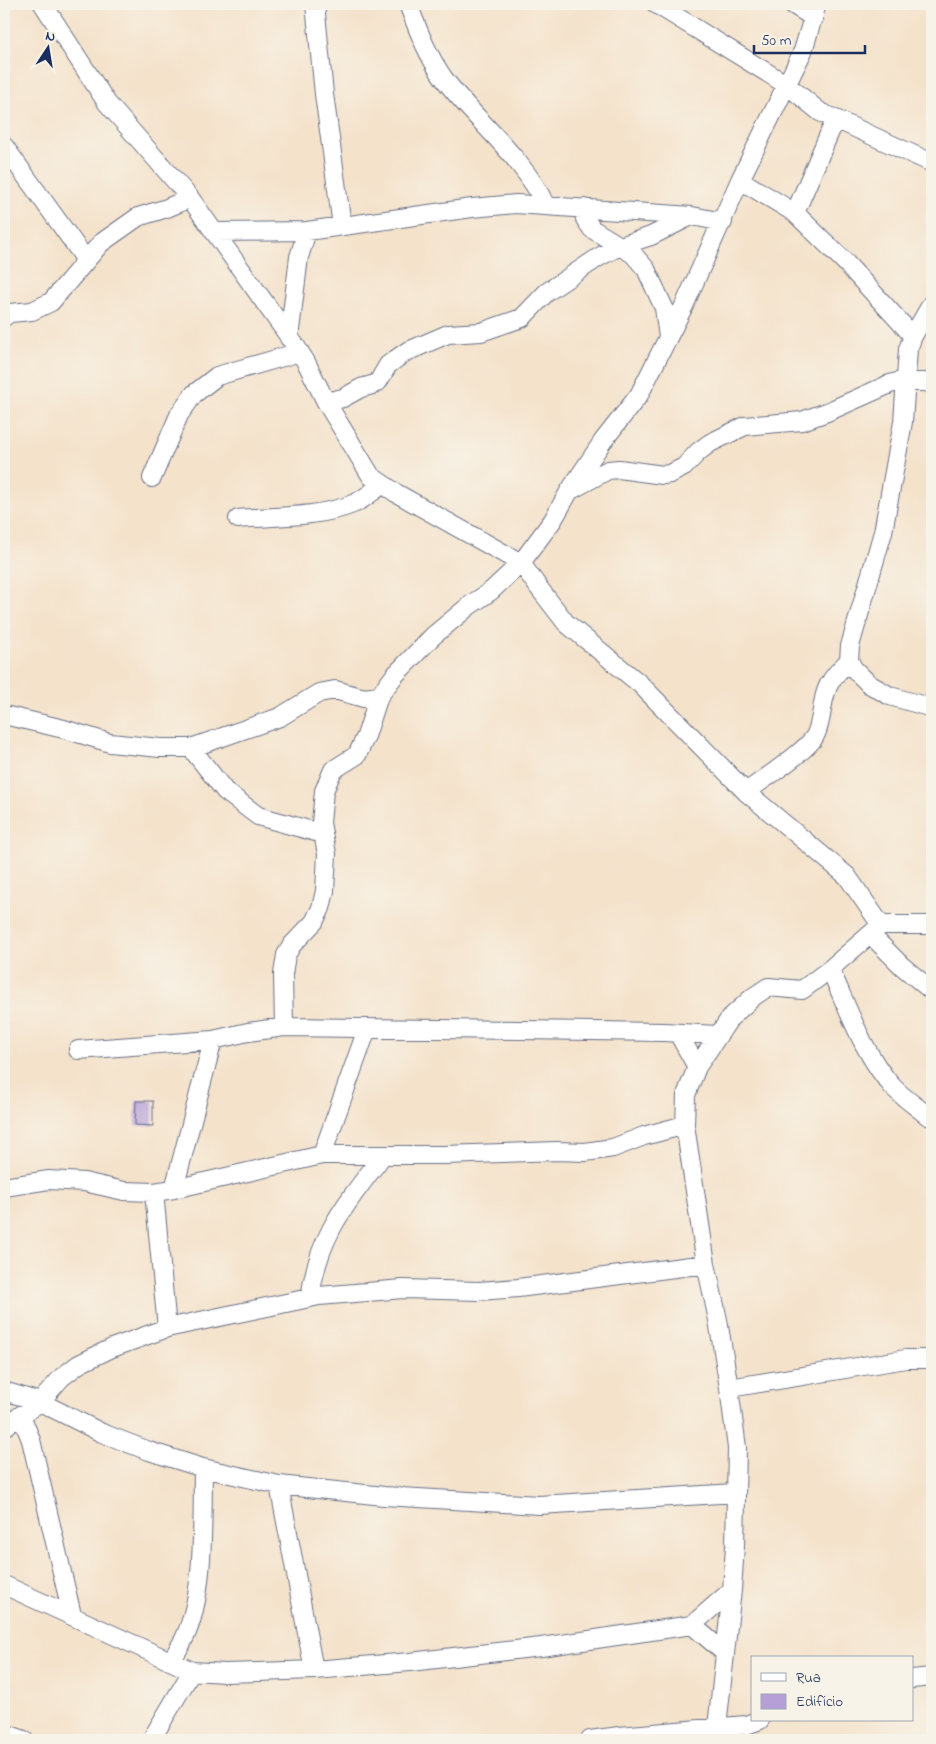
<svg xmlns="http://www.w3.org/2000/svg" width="936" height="1744" font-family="'Indie Flower',sans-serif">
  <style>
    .building { fill: #b69fd7 }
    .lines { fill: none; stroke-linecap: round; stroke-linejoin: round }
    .minor-casing { stroke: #676e84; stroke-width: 20 }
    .minor { stroke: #fff; stroke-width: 18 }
  </style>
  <rect width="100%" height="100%" fill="#f7f3e8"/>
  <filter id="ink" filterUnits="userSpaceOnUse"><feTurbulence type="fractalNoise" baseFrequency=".02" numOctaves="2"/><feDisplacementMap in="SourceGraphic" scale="10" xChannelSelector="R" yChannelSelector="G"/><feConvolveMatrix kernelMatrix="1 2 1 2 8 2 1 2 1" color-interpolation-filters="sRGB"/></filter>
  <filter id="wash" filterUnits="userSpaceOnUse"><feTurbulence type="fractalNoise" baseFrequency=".0096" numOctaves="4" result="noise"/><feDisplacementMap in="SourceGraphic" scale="20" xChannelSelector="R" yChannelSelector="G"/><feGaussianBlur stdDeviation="1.12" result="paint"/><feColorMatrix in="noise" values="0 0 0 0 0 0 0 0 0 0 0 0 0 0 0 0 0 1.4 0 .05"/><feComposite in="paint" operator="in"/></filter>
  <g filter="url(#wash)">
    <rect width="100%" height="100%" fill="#f4e2cb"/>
    <g id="blocks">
      <path class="building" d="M136 1101H153V1126L135 1125Z"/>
    </g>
  </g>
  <g filter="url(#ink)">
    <use href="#blocks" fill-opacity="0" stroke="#676e84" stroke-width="1"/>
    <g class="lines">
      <defs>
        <path id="minor" d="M43 4 107 103 190 198 295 345 306 362 326 402 371 476 396 493 521 563 539 588 566 623 640 684 746 792 847 876 881 925
          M315 4 324 94 342 226
          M408 4C418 30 428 57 445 80 477 122 523 157 546 206
          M656 4 787 85 820 112 932 163
          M792 4 814 18
          M4 146 86 260
          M740 180 795 213 844 261 913 336
          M584 208 585 219 592 229 633 254 646 269 664 308 668 337
          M795 213 835 120
          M214 232 307 231 472 208 516 204 692 216 723 222
          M932 303 913 336 908 349 903 422 883 532 850 646 849 660 853 668 869 684 890 696 932 708
          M4 317 10 313 32 311 51 302 101 243 138 217 167 208 190 198
          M289 338 299 257 307 231
          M326 402 343 398 361 388 372 385 378 382 388 365 396 359 406 352 448 334 481 332 522 318 547 292 599 257 620 246 651 236 691 216
          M152 478 179 415 194 394 217 376 300 352
          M573 489 608 470 619 469 663 475 670 474 684 467 698 452 710 443 745 426 802 421 827 412 890 384 905 380 932 383
          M238 519C276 516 317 518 353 504 363 500 373 491 382 485
          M4 715 64 729 110 743 160 748H191L280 717 319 693 335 690 364 698 379 696
          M191 748 225 791 258 816 323 834
          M746 792C762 780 806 752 815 736 824 719 820 697 831 681 836 673 843 667 849 660
          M871 935 902 966 932 991
          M830 969C848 1008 863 1053 892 1086 902 1097 916 1106 928 1116L932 1117
          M284 1027 283 974 286 955 292 945 314 922 321 908 325 891 327 854 321 823 324 791 333 770 357 755 366 736 379 696 395 675 433 636 469 606 491 591 521 563 553 520 570 490 603 441 639 395 684 306 740 180 803 51 817 4
          M678 1033 697 1067
          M78 1050 213 1040 248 1032 284 1027 664 1032 717 1035
          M322 1155 367 1029
          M4 1187 49 1180 84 1182 124 1191 154 1192 174 1189 322 1155H445L557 1151 585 1152 613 1148 644 1136 685 1125
          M174 1189 213 1040
          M154 1192 167 1328
          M310 1298C318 1235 346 1204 383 1155
          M729 1388 906 1359H932
          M4 1391 40 1402 102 1433 149 1451 203 1468 279 1485 384 1496 539 1505 736 1493
          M21 1415 31 1440 72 1615
          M4 1427 40 1402 62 1377 79 1364 112 1348 167 1328 319 1296 403 1289 479 1291 518 1288 706 1264
          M279 1485 314 1670
          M4 1585 192 1671 225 1673 258 1672 314 1670 410 1662 541 1647 692 1625 732 1590
          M692 1625 725 1653
          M171 1661C175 1655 179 1648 183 1641 206 1596 202 1518 203 1468
          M912 1679 932 1677
          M4 1733 24 1740
          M151 1740 192 1671
          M590 1740 619 1736 746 1725 760 1720
          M708 1740 717 1727 732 1590 735 1546 737 1448 729 1388 718 1320 706 1264 685 1125 686 1095 697 1067 730 1018 753 997 768 987 802 990 830 969 881 925H932"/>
      </defs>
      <use href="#minor" class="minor-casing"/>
      <use href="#minor" class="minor"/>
    </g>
  </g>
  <rect width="936" height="1744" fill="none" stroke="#f7f3e8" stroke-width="20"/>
  <rect x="751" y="1656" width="162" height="65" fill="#f7f3e8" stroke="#9fa5b1"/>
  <rect x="761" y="1673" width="25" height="8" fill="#ffffff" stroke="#9fa5b1"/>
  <text x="796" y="1682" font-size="15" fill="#1b2f5e">Rua</text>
  <rect x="761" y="1694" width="25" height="15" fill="#b69fd7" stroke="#9fa5b1"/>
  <text x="796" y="1706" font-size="15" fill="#1b2f5e">Edifício</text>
  <g transform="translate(48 48) rotate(12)" stroke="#f7f3e8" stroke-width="4" paint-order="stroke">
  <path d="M0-4L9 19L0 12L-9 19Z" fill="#1b2f5e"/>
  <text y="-8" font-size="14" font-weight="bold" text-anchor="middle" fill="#1b2f5e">N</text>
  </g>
  <path d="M754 45v8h111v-8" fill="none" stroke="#1b2f5e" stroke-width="2.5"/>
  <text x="761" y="45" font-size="15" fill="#1b2f5e" stroke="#f7f3e8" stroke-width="4" paint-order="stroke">50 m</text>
</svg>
